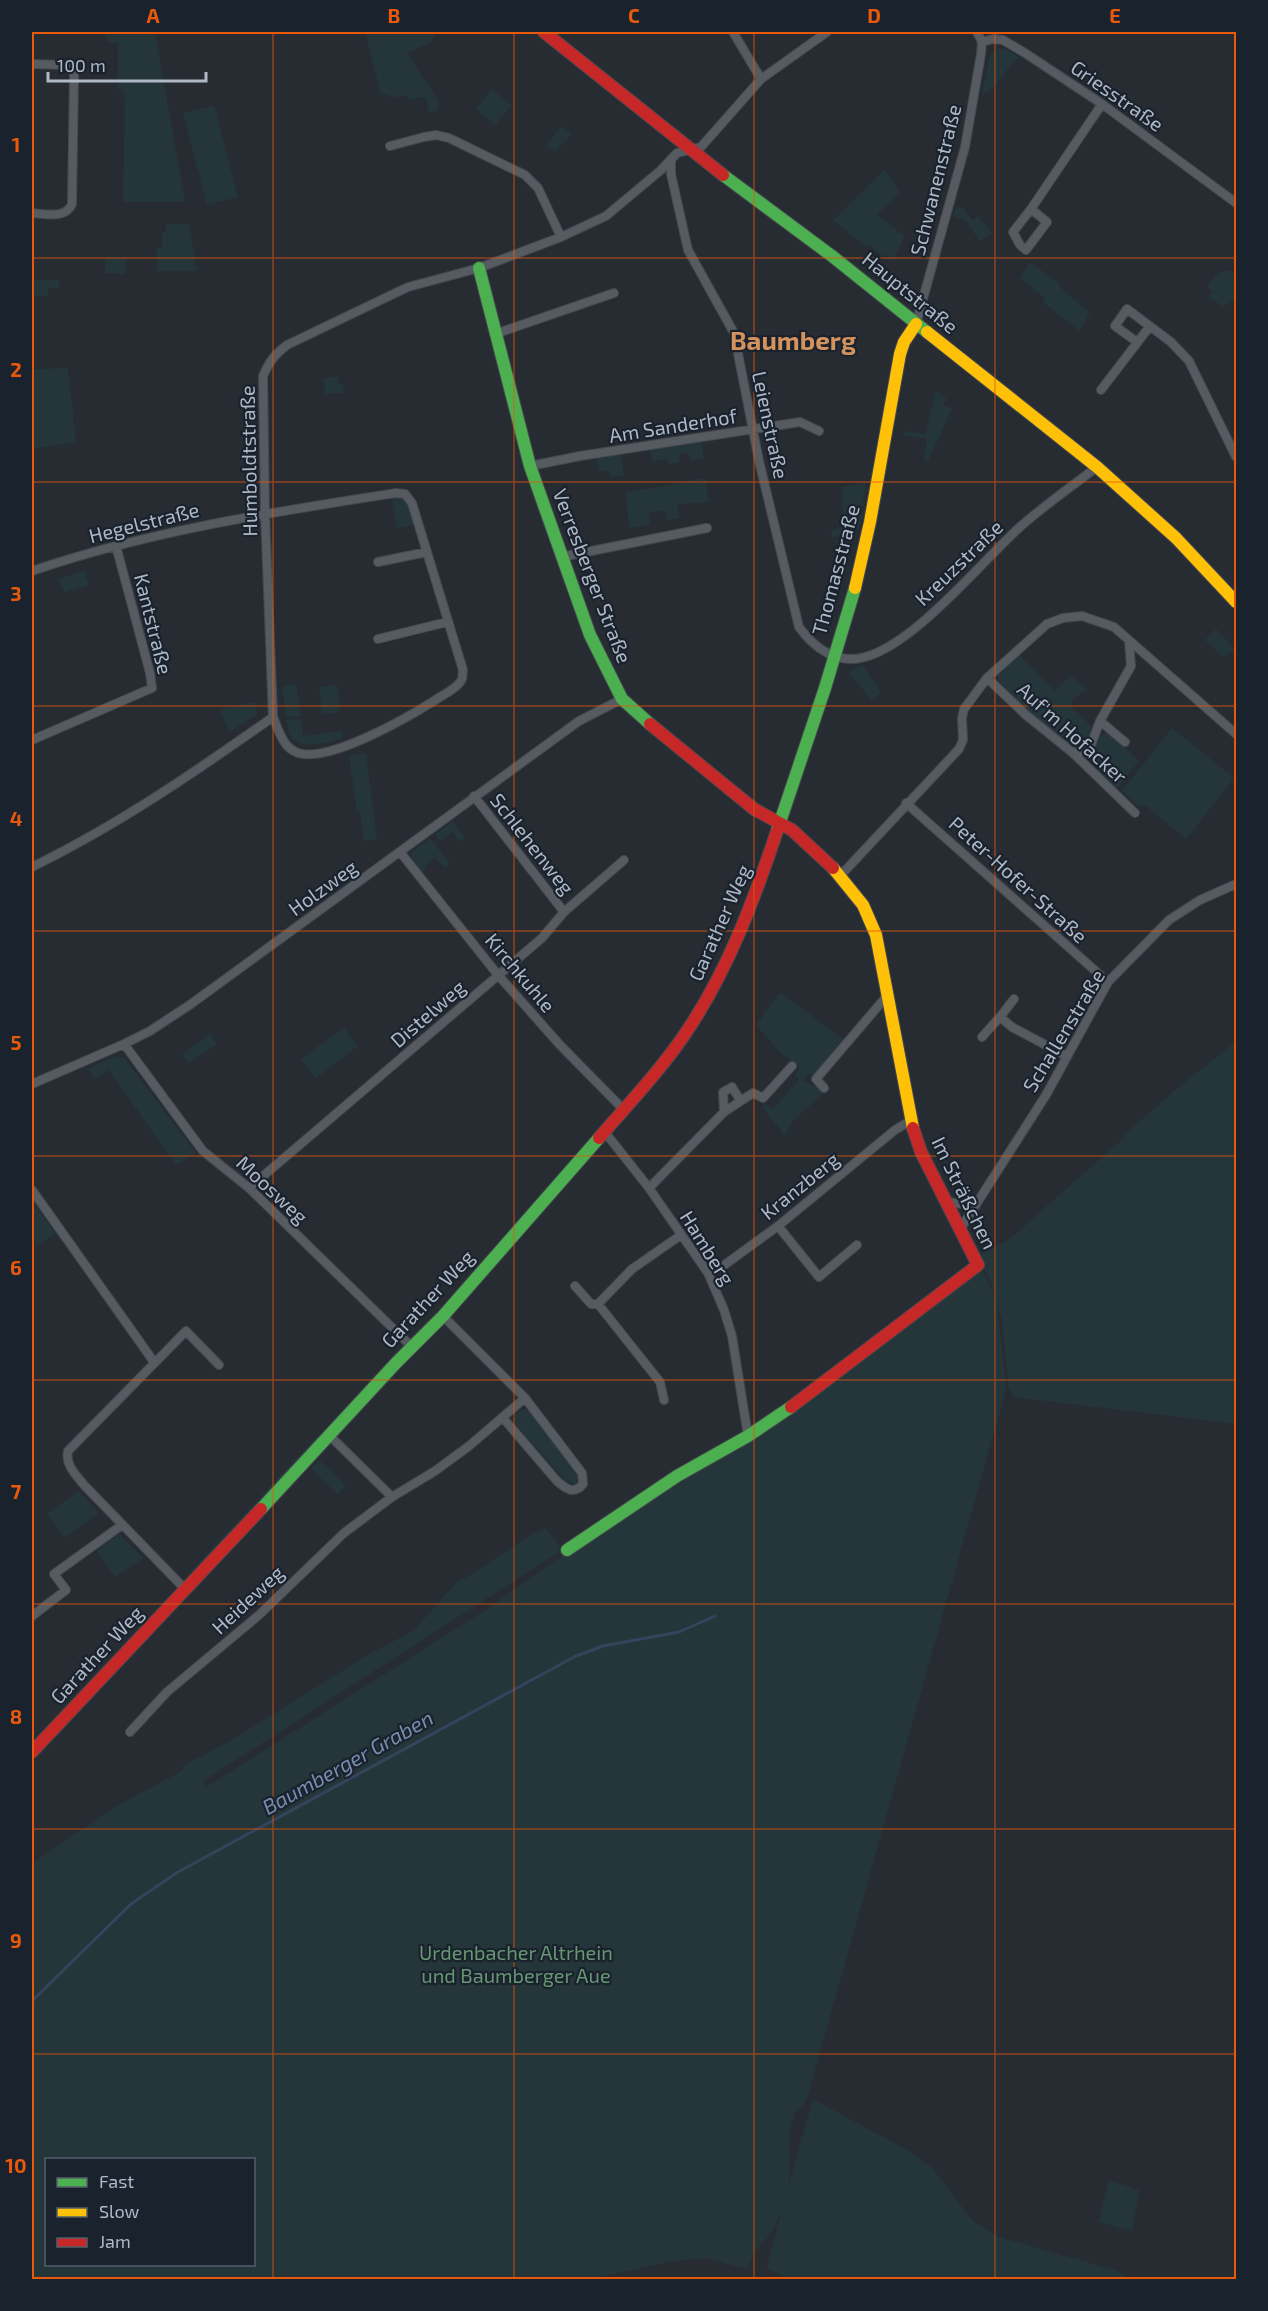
<svg xmlns="http://www.w3.org/2000/svg" width="1268" height="2311" font-family="'Exo 2',sans-serif">
  <style>
    .green { fill: #243639; fill-rule: evenodd }
    .lines { fill: none; stroke-linecap: round; stroke-linejoin: round }
    .stream { stroke: #34445d; stroke-width: 3 }
    .street-casing { stroke: #44484e; stroke-width: 10 }
    .fast-casing { stroke: #44484e; stroke-width: 14 }
    .slow-casing { stroke: #44484e; stroke-width: 14 }
    .jam-casing { stroke: #44484e; stroke-width: 14 }
    .street { stroke: #565b62; stroke-width: 8 }
    .fast { stroke: #4caf50; stroke-width: 12 }
    .slow { stroke: #ffc107; stroke-width: 12 }
    .jam { stroke: #c62828; stroke-width: 12 }
    .grid { fill: none; stroke: #e8590c; stroke-width: 1.5; stroke-opacity: 0.55 }
    .labels { text-anchor: middle; stroke-width: 4.5; stroke-linejoin: round; paint-order: stroke }
    .street-label { font-size: 20px; fill: #afb8c6; stroke: #1a222e }
    .park-label { font-size: 20px; fill: #669772; stroke: #1a222e }
    .water-label { font-size: 21px; font-style: italic; fill: #778eaf; stroke: #1a222e }
    .district-label { font-size: 26px; font-weight: bold; fill: #d4925c; stroke: #1a222e }
    .neatline { fill: none; stroke: #e8590c; stroke-width: 2 }
    .grid-label { font-size: 20px; text-anchor: middle; font-weight: bold; fill: #e8590c }
  </style>
  <rect width="100%" height="100%" fill="#272c33"/>
  <path class="green" d="M106 32H155L185 202H123L125 96 123 89H118V43L106 42Z
    M365 32H436L431 42 407 53 439 101 436 111 429 112 425 97 408 100 407 95 390 98 389 94 381 95Z
    M999 48 1009 51 1020 58 1015 60 994 87 982 95 990 55Z
    M492 89 512 105 495 125 476 109Z
    M214 106 238 197 207 205 183 113Z
    M562 126 572 134 555 152 546 145Z
    M885 170 900 193 877 214 904 236 894 261 886 255 884 257 869 245 866 247 833 220Z
    M956 206 964 209 972 220 978 216 992 233 980 241 965 220 953 216Z
    M166 224H189L197 271H157V248H162V232H166Z
    M105 257 126 258 125 274 105 273Z
    M1030 262 1057 282 1062 289 1090 313 1079 331 1043 302 1045 298 1020 278Z
    M1229 270 1236 275V296L1228 304 1222 306 1209 297 1213 291 1207 286 1218 273Z
    M34 280H59V288H48V296H34Z
    M68 368 76 442 32 449V369Z
    M338 377 339 384H343L344 393 325 394 324 378Z
    M936 391 946 398 943 405 952 409 928 461 924 460 927 439 903 435 904 431 925 434Z
    M701 442 704 458 690 461 688 453 679 454 680 463 669 464 667 459 652 461 650 450Z
    M621 454 624 475 610 477 609 470 599 471 597 458Z
    M705 478 709 502 678 504 679 518 667 520 666 512 662 511 648 512 650 525 629 528 626 493Z
    M866 482 860 528 832 538 831 530 846 527 841 498 843 497 841 487Z
    M392 498H399L407 503 414 525 397 528Z
    M84 571 89 585 64 592 59 579Z
    M1216 629 1235 649 1223 657 1205 640Z
    M1019 655 1055 691 1071 675 1087 689 1072 700 1073 702 1070 705 1093 728 1085 747 1075 749 1054 734 999 684 998 675Z
    M863 665 881 692 872 700 848 672Z
    M296 685 301 716 286 717 282 686Z
    M337 685 340 712 322 714 319 687Z
    M255 702 257 715 229 732 220 710Z
    M301 719 303 736 342 731 343 738C327 742 306 751 291 738L286 720Z
    M1172 728 1234 778 1186 839 1146 806H1138L1122 791Z
    M1108 733 1139 761 1117 788C1111 783 1103 778 1099 772 1090 760 1091 735 1108 733Z
    M366 753 377 839 364 841 360 812H357L349 755Z
    M453 821 465 838 460 842 452 832 440 841 435 835Z
    M430 838 450 864 445 868 435 858 425 865 427 868 422 872 412 859 411 853Z
    M780 992 843 1039 815 1074H808L803 1081 816 1087 823 1093 792 1122 785 1136 762 1107 765 1103 773 1109 799 1080 795 1075 800 1067 780 1052 756 1025Z
    M344 1028 358 1046 316 1078 301 1059Z
    M210 1034 217 1044 189 1063 182 1054Z
    M1236 1042V1424L1014 1397 1009 1388 1002 1319 997 1303 1006 1389 806 2102 795 2112 790 2130 789 2184 813 2099 909 2151 933 2169 972 2220 996 2236 1117 2271 1131 2279H789L767 2268 781 2213 770 2235 754 2252 747 2269 707 2258 674 2261 583 2280 32 2279V1863L120 1804 182 1771 183 1766 230 1741 369 1654 413 1631 458 1581 471 1575 536 1531 538 1533 546 1528 562 1550 203 1781 205 1788 484 1611 614 1519 738 1440 981 1268 996 1300 991 1283 978 1256 1011 1238 1125 1137 1124 1135 1181 1085ZM46 2160H254V2264H46Z
    M116 1056 125 1059 196 1153 176 1165 109 1070 95 1078 88 1069Z
    M32 1201 55 1233 32 1250 36 1245 32 1235Z
    M527 1409 532 1412 578 1474 577 1482 574 1484 565 1480 516 1425 514 1419 517 1412Z
    M317 1437 319 1439 264 1497 261 1496Z
    M319 1460 346 1485 337 1494 311 1469Z
    M79 1491 99 1513 64 1538 47 1514Z
    M254 1504 255 1507 195 1570 188 1574Z
    M119 1534 143 1558 115 1577 96 1551Z
    M1109 2181 1139 2190 1132 2231 1099 2222Z"/>
  <g class="lines">
    <path class="stream" d="M32 2001 131 1904 178 1872 574 1657 603 1646 679 1632 715 1616"/>
    <defs>
      <path id="street" d="M733 32 761 79
        M982 42 993 39 1003 40 1025 53 1102 104 1236 203
        M32 64 65 65 71 68 74 75 72 204C66 219 45 214 32 213
        M390 146 424 137 436 135 449 138 525 175 538 188 561 237
        M671 159V174L688 250 734 333 759 461 799 627C814 648 837 665 865 657 916 643 981 562 1021 526 1045 505 1072 486 1097 467
        M1031 209 1047 222 1026 250 1020 245 1013 232 1031 209 1102 104
        M916 324 965 147 981 54 982 42 977 32
        M495 334 614 293
        M1137 342 1115 326 1127 309 1171 342 1189 361 1236 457
        M1101 390 1150 326
        M530 466 580 456 800 422 819 431
        M561 557 707 528
        M378 562 427 552
        M32 571C149 531 273 512 396 493L405 494 412 503 463 670C462 673 463 677 462 679 458 688 444 694 437 699 412 715 322 768 294 751 282 745 278 728 273 717
        M378 639 447 622
        M987 678 1026 715 1073 753 1135 813
        M1100 721 1125 742
        M32 740 152 688 150 673 116 546
        M1073 753 1089 750 1100 721 1131 666 1129 641
        M474 796 564 912
        M906 803 1108 982
        M400 852 498 975 560 1045 623 1109
        M32 867C118 825 195 772 273 717L265 513 263 376C269 362 275 354 287 345L408 287 479 268 561 237 606 216 661 170 677 153 701 147 761 79 827 32
        M841 875 959 749 963 740 962 718 964 709 987 678 1047 624 1063 618 1082 616 1114 627 1236 734
        M1014 999 1000 1017 1012 1027 1066 1056
        M982 1037 1000 1017
        M124 1044 203 1151 249 1188 412 1347
        M32 1084 124 1044 150 1031 191 1004 579 721 622 699
        M824 1088 816 1079 886 997
        M724 1112 723 1092 732 1087 740 1100
        M604 1131 649 1188 708 1273 724 1310 732 1336 748 1436
        M249 1188 542 938 564 912 624 860
        M649 1188 724 1112 753 1093 763 1098 792 1066
        M32 1190 154 1362
        M947 1201C958 1205 966 1205 977 1202
        M778 1226 819 1277 857 1245
        M961 1228 1046 1095 1108 982 1169 920 1200 900 1236 884
        M708 1273 723 1266 778 1226 895 1130 910 1121
        M575 1286 591 1304H598
        M443 1316 525 1398 582 1473 583 1484C574 1495 566 1489 557 1481L503 1418
        M664 1400 660 1382 598 1304 632 1269 681 1235
        M330 1436 392 1497
        M185 1589 84 1485C76 1475 65 1465 68 1451L186 1331 219 1365
        M32 1616 66 1590 54 1574 122 1525
        M130 1732 167 1692 259 1615 344 1533 392 1497 435 1471 469 1446 525 1398"/>
      <path id="fast" d="M723 175 832 256 927 332
        M479 268 530 466 590 635 622 699 650 724
        M777 831 825 688 855 588
        M261 1509 396 1363 443 1316 599 1138
        M567 1550 677 1476 748 1436 791 1407"/>
      <path id="slow" d="M927 332 1097 467 1176 538 1236 602
        M855 588 870 522 900 354 904 342 916 324
        M833 868 863 905 876 935 913 1128"/>
      <path id="jam" d="M544 32 723 175
        M650 724 754 809 792 830 833 868
        M599 1138C629 1103 661 1070 687 1031 728 970 754 900 777 831
        M791 1407 978 1265 921 1152 913 1128
        M32 1752 261 1509"/>
    </defs>
    <use href="#street" class="street-casing"/>
    <use href="#fast" class="fast-casing"/>
    <use href="#slow" class="slow-casing"/>
    <use href="#jam" class="jam-casing"/>
    <use href="#street" class="street"/>
    <use href="#fast" class="fast"/>
    <use href="#slow" class="slow"/>
    <use href="#jam" class="jam"/>
  </g>
  <path class="grid" d="M273 32V2280M514 32V2280M754 32V2280M995 32V2280M32 258H1236M32 482H1236M32 706H1236M32 931H1236M32 1156H1236M32 1380H1236M32 1604H1236M32 1829H1236M32 2054H1236"/>
  <g class="labels">
    <g class="street-label">
      <text transform="translate(1117 96) rotate(35)" y="7">Griesstraße</text>
      <text transform="translate(936 180) rotate(-76)" y="7">Schwanenstraße</text>
      <text transform="translate(910 293) rotate(39)" y="7">Hauptstraße</text>
      <text transform="translate(770 425) rotate(78)" y="7">Leienstraße</text>
      <text transform="translate(673 426) rotate(-9)" y="7">Am Sanderhof</text>
      <text transform="translate(249 461) rotate(-91)" y="7">Humboldtstraße</text>
      <text transform="translate(144 523) rotate(-14)" y="7">Hegelstraße</text>
      <text transform="translate(959 563) rotate(-44)" y="7">Kreuzstraße</text>
      <text transform="translate(836 570) rotate(-75)" y="7">Thomasstraße</text>
      <text transform="translate(592 576) rotate(69)" y="7">Verresberger Straße</text>
      <text transform="translate(153 624) rotate(76)" y="7">Kantstraße</text>
      <text transform="translate(1072 733) rotate(42)" y="7">Auf'm Hofacker</text>
      <text transform="translate(532 844) rotate(52)" y="7">Schlehenweg</text>
      <text transform="translate(1018 880) rotate(42)" y="7">Peter-Hofer-Straße</text>
      <text transform="translate(323 888) rotate(-36)" y="7">Holzweg</text>
      <text transform="translate(720 923) rotate(-66)" y="7">Garather Weg</text>
      <text transform="translate(520 973) rotate(50)" y="7">Kirchkuhle</text>
      <text transform="translate(428 1014) rotate(-41)" y="7">Distelweg</text>
      <text transform="translate(1064 1031) rotate(-59)" y="7">Schallenstraße</text>
      <text transform="translate(800 1186) rotate(-39)" y="7">Kranzberg</text>
      <text transform="translate(272 1190) rotate(43)" y="7">Moosweg</text>
      <text transform="translate(964 1193) rotate(64)" y="7">Im Sträßchen</text>
      <text transform="translate(707 1248) rotate(58)" y="7">Hamberg</text>
      <text transform="translate(428 1299) rotate(-47)" y="7">Garather Weg</text>
      <text transform="translate(248 1600) rotate(-43)" y="7">Heideweg</text>
      <text transform="translate(97 1655) rotate(-47)" y="7">Garather Weg</text>
    </g>
    <g class="park-label">
      <text x="516" y="1960">Urdenbacher Altrhein<tspan x="516" dy="23">und Baumberger Aue</tspan></text>
    </g>
    <g class="water-label">
      <text transform="translate(348 1763) rotate(-29)" y="7">Baumberger Graben</text>
    </g>
    <g class="district-label">
      <text x="793" y="350">Baumberg</text>
    </g>
  </g>
  <rect width="1268" height="2311" fill="none" stroke="#1a222e" stroke-width="66"/>
  <rect x="45" y="2158" width="210" height="108" fill="#1a222e" stroke="#565e6b" stroke-width="1.5"/>
  <rect x="57" y="2178" width="30" height="9" fill="#4caf50" stroke="#565e6b" stroke-width="1.5"/>
  <text x="99" y="2188" font-size="18" fill="#afb8c6">Fast</text>
  <rect x="57" y="2208" width="30" height="9" fill="#ffc107" stroke="#565e6b" stroke-width="1.5"/>
  <text x="99" y="2218" font-size="18" fill="#afb8c6">Slow</text>
  <rect x="57" y="2238" width="30" height="9" fill="#c62828" stroke="#565e6b" stroke-width="1.5"/>
  <text x="99" y="2248" font-size="18" fill="#afb8c6">Jam</text>
  <path d="M48 72v9h158v-9" fill="none" stroke="#afb8c6" stroke-width="3"/>
  <text x="57" y="72" font-size="18" fill="#afb8c6" stroke="#1a222e" stroke-width="4.5" paint-order="stroke">100 m</text>
  <rect x="33" y="33" width="1202" height="2245" class="neatline"/>
  <g class="grid-label">
    <text x="153" y="23">A</text>
    <text x="394" y="23">B</text>
    <text x="634" y="23">C</text>
    <text x="874" y="23">D</text>
    <text x="1115" y="23">E</text>
    <text x="16" y="152">1</text>
    <text x="16" y="377">2</text>
    <text x="16" y="601">3</text>
    <text x="16" y="826">4</text>
    <text x="16" y="1050">5</text>
    <text x="16" y="1275">6</text>
    <text x="16" y="1499">7</text>
    <text x="16" y="1724">8</text>
    <text x="16" y="1948">9</text>
    <text x="16" y="2173">10</text>
  </g>
</svg>
